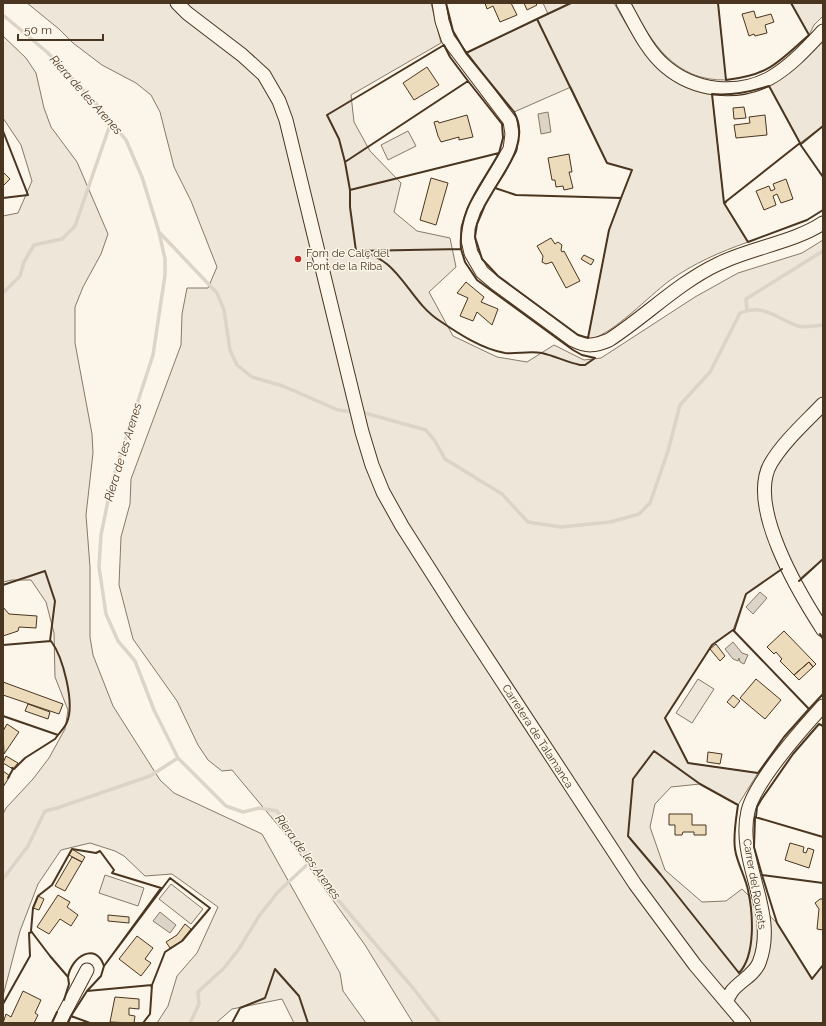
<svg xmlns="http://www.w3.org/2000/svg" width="826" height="1026" font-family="Raleway,sans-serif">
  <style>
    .green { fill: #ede6d9; stroke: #887966 }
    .water { fill: #dcd4c6; stroke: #887966 }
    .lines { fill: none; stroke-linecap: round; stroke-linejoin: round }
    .stream { stroke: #dcd4c6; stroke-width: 3.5 }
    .building { fill: #ecdcbc; stroke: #4a3520 }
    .minor-casing { stroke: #4a3520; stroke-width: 15 }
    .minor { stroke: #fbf6e9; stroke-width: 13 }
    .wall { stroke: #4a3520; stroke-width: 2 }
    .poi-dot { fill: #c62828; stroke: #fbf6e9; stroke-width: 1.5 }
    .labels { text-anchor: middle; stroke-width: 3; stroke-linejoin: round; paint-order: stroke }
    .poi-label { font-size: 11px; fill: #4a3520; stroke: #fbf6e9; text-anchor: start }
    .street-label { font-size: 11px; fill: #4a3520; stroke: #fbf6e9 }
    .water-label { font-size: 12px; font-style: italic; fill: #4a3520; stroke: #fbf6e9 }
  </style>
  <rect width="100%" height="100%" fill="#fbf6e9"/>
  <path class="green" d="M27 3H431L441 43 351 95 354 122 370 151 401 183 394 212 417 231 450 238 456 267 429 292 453 336 497 357 527 362 554 345 584 360 601 358 695 297 738 273 802 253 823 240V559L798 580 783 568 746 594 733 630 712 645 665 718 688 763 758 773 738 805 700 784 671 787 655 804 650 827 665 870 702 902 726 901 742 889 777 923 812 978 823 965V1023H413L365 945 287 836 232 770 222 771 208 760 198 745 177 701 133 639 119 585 121 537 130 504 131 479 181 345 182 314 187 288H208L217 267 191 201 174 167 160 112 151 95 136 83 102 65 73 43 59 29Z
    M543 3H614C637 43 660 89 712 94L724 203 748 242C720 252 694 263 669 281 649 296 614 333 591 339L588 338 609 230 632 170 607 163 571 87 514 112 466 53 548 14Z
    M631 3H718L726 80C675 81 652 44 631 3Z
    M791 3H823V16L814 25 809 35Z
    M3 36 26 58 36 73 44 108 51 127 77 162 108 234 101 254 83 287 75 307V343L92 434 93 453 86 515 90 567V637L93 655 113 706 160 780 174 793 262 834 340 973 343 991 366 1023H294L282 999 232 1009 216 1023H157L168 1006 177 976 197 953 218 907 172 874 145 876 124 856 115 851 90 843 61 850 38 884 20 931 3 996V814L6 808 33 779 49 758 65 729 68 710 55 677 54 633 46 602 31 580H12L3 582V216L18 213 32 181 21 145 3 118Z
    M823 41V126L800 143 769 86 784 76Z
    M408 131 416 146 388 160 381 145Z
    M698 679 714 689 692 723 676 713Z
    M105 875 144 888 138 906 99 893Z
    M171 884 203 909 191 924 159 899Z"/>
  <path class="water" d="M548 112 551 132 541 134 538 114Z
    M760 592 767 598 753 614 746 607Z
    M733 642 742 653 748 655 744 664 740 662 739 658 738 661 733 659 725 649Z
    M160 912 176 925 170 933 153 921Z"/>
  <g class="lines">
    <path class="stream" d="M3 15 47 52 100 108 126 140 142 177 159 232 165 259V275L153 355 112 481 101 535 99 567 106 614 118 641 135 661 154 710 178 758 226 806 243 812 259 808 277 811 332 893 413 988 440 1023
      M160 233 217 293 224 310 230 350 237 365 252 377 283 386 338 410 354 412
      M3 293 20 276 24 262 34 245 62 239 75 226 111 122
      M747 310 746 299 823 251
      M361 412 426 430 435 441 445 459 502 494 528 522 561 527 610 522 639 514 650 503 668 451 680 405 710 372 740 313C765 303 776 319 798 326 805 328 816 326 823 325
      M3 879 28 846 45 811 57 808 150 776 178 758
      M190 1023 199 1004 198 992 224 968 239 949 259 916 278 892 312 860"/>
  </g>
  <path class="building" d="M485 3H511L517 15 500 22 493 6 487 9Z
    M524 3H535L537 5 527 10Z
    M754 11 756 18 771 14 774 22 765 25 767 33 755 36 754 34 749 36 742 14Z
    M427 67 439 85 414 100 403 83Z
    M744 107 746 118 734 119 733 108Z
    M467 115 473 137 459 140V137L441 142 438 136 434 122 438 121 439 123Z
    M765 115 767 135 736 138 734 125 750 123 749 117Z
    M569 154 572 172H569L573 188 564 190 563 186 556 187 555 180H552L548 158Z
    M3 172 10 179 3 186Z
    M431 178 448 183 436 225 420 220Z
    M786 179 793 199 781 203 777 194 773 196 776 205 764 210 756 191 769 186 771 191 775 189 773 184Z
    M551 238 555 244 558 242 562 245 561 250 562 252 564 251 580 281 566 288 552 262 546 264 542 262 543 256 537 246Z
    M584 255 594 260 591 265 581 259Z
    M466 282 484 297 481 302 498 309 492 325 477 312 473 321 460 316 468 298 457 293Z
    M3 607 9 614 37 616 36 628 19 627 18 631 3 636Z
    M784 631 816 664 813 667 809 662 794 675 780 661 782 659 776 652 774 654 767 647Z
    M716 644 725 656 720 661 710 649Z
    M809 662 813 667 799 680 794 675Z
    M756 679 781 700 765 719 740 698Z
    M3 682 63 704 59 714 3 695Z
    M733 695 740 701 734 708 727 702Z
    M28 704 50 712 48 719 25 711Z
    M7 724 19 732 4 754 3 731Z
    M708 752 722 754 720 764 707 762Z
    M6 756 18 763 13 769 3 763Z
    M3 771 10 776 3 787Z
    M669 814H692V825H706V835H694V832H683L682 835H675V825H669Z
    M790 843 804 847 803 852 806 853 808 848 814 850 809 868 785 860Z
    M72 849 85 857 82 862 69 855Z
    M72 857 82 862 65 891 55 886Z
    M58 895 70 902 67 907 78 915 71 926 60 919 49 934 37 927Z
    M38 896 44 899 39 910 33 908Z
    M820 899H823V930L817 929 819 909 815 903Z
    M108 915 129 917V923L108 921Z
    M185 924 191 929 182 941 170 948 166 942 177 935Z
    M137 936 153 948 145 959 151 963 141 976 119 959Z
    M23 991 41 1000 35 1013 38 1015 34 1023H3L6 1014 11 1017Z
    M115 997 139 999V1009L129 1008V1015L135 1016 134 1023 110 1022Z"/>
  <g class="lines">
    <defs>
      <path id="minor" d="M177 3 187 13 242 55 264 75 279 101 286 120 362 432 372 465 383 492 402 526 460 617 635 884 695 965 744 1023
        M439 3 442 21 448 39 510 121 512 134 510 149 474 210 468 228V240L471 253 482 272 495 283 573 340C587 347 595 346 609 340 646 316 678 283 718 264 750 248 795 242 823 223
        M623 3C635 24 646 50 665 66 694 91 737 96 770 78 791 66 807 48 823 31
        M823 404C806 422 784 441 771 463 746 505 799 593 823 630
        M726 1002C728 998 730 994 732 991 740 981 754 975 759 963 779 912 736 862 748 811 755 781 802 729 823 706
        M59 1023 87 970"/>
    </defs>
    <use href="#minor" class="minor-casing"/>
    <use href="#minor" class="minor"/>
    <path class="wall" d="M446 3 453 31 466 53
      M718 3 726 80C770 75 778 62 809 35L791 3
      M537 19 607 163 632 170 621 198 516 195 495 188C509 166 529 138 514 112L466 53Z
      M537 19 571 3
      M444 45 450 57 468 81 345 162 339 139 327 115Z
      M468 81 502 124 503 138 499 153 350 190 345 162Z
      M769 86 800 143 724 203 712 94C732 96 750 92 769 86Z
      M3 131 28 195 3 198
      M800 144 823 177
      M801 144 823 126
      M499 153C481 186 458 209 461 249L356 251 350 207V190Z
      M495 188 516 195 621 198 609 230 588 338 578 335 498 276 482 259 475 237 477 224 485 205Z
      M726 202 724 203 748 242 807 220 823 210
      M461 249 465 262 477 280 573 350 582 355 595 358 585 365H580C566 362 555 356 542 353 529 351 517 354 505 353 482 349 459 334 440 321 407 300 400 256 356 251Z
      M799 581 823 559
      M3 585 45 571 55 601 50 641
      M733 630 809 709 784 737 758 773 688 763 665 718 712 645Z
      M734 631 746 594 782 569
      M820 634 823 639
      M3 645 51 641C63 657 75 703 67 722 66 726 61 731 58 735L3 716
      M808 708 809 709 823 694
      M654 751 700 784 738 805C736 819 733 835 735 849 737 863 745 876 748 890 753 913 756 955 739 973L661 875 628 836 633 779Z
      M12 768 14 769 25 758 55 739 58 735
      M8 778 13 769
      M756 817 757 807 761 800 793 754 819 724 823 726
      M72 849 96 853 100 851 114 870 112 873 161 888 104 966C96 941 71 957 68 977L50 956 31 931 33 908 38 896 52 885Z
      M762 875 754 847 755 817 823 837
      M170 878 210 908 182 941 165 952 152 985 87 991 101 976 104 966Z
      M823 883 762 875 777 923 812 979 823 965
      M87 991 71 1016 90 1023
      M64 1000 69 984 68 977
      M3 1004 30 956 29 933 32 932
      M52 1023 57 1012
      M68 1023 71 1016 73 1017
      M143 1023 150 1014 152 985 151 986
      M232 1023 240 1008 265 998 275 969 299 996 308 1023"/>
  </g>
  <circle class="poi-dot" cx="298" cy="259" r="4"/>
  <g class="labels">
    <g class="poi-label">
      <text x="306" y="257">Forn de Calç del<tspan x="306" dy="13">Pont de la Riba</tspan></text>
    </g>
    <g class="street-label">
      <text transform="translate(538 736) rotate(57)" y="4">Carretera de Talamanca</text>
      <text transform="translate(755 884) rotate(80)" y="4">Carrer del Rourets</text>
    </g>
    <g class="water-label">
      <text transform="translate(86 95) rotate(48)" y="4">Riera de les Arenes</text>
      <text transform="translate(123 452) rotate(-73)" y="4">Riera de les Arenes</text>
      <text transform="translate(308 857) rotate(54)" y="4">Riera de les Arenes</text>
    </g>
  </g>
  <rect width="826" height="1026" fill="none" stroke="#4a3520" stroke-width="8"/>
  <path d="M18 34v6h85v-6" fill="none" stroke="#4a3520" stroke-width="2"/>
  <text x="24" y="34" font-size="12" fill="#4a3520" stroke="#fbf6e9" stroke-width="3" paint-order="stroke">50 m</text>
</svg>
